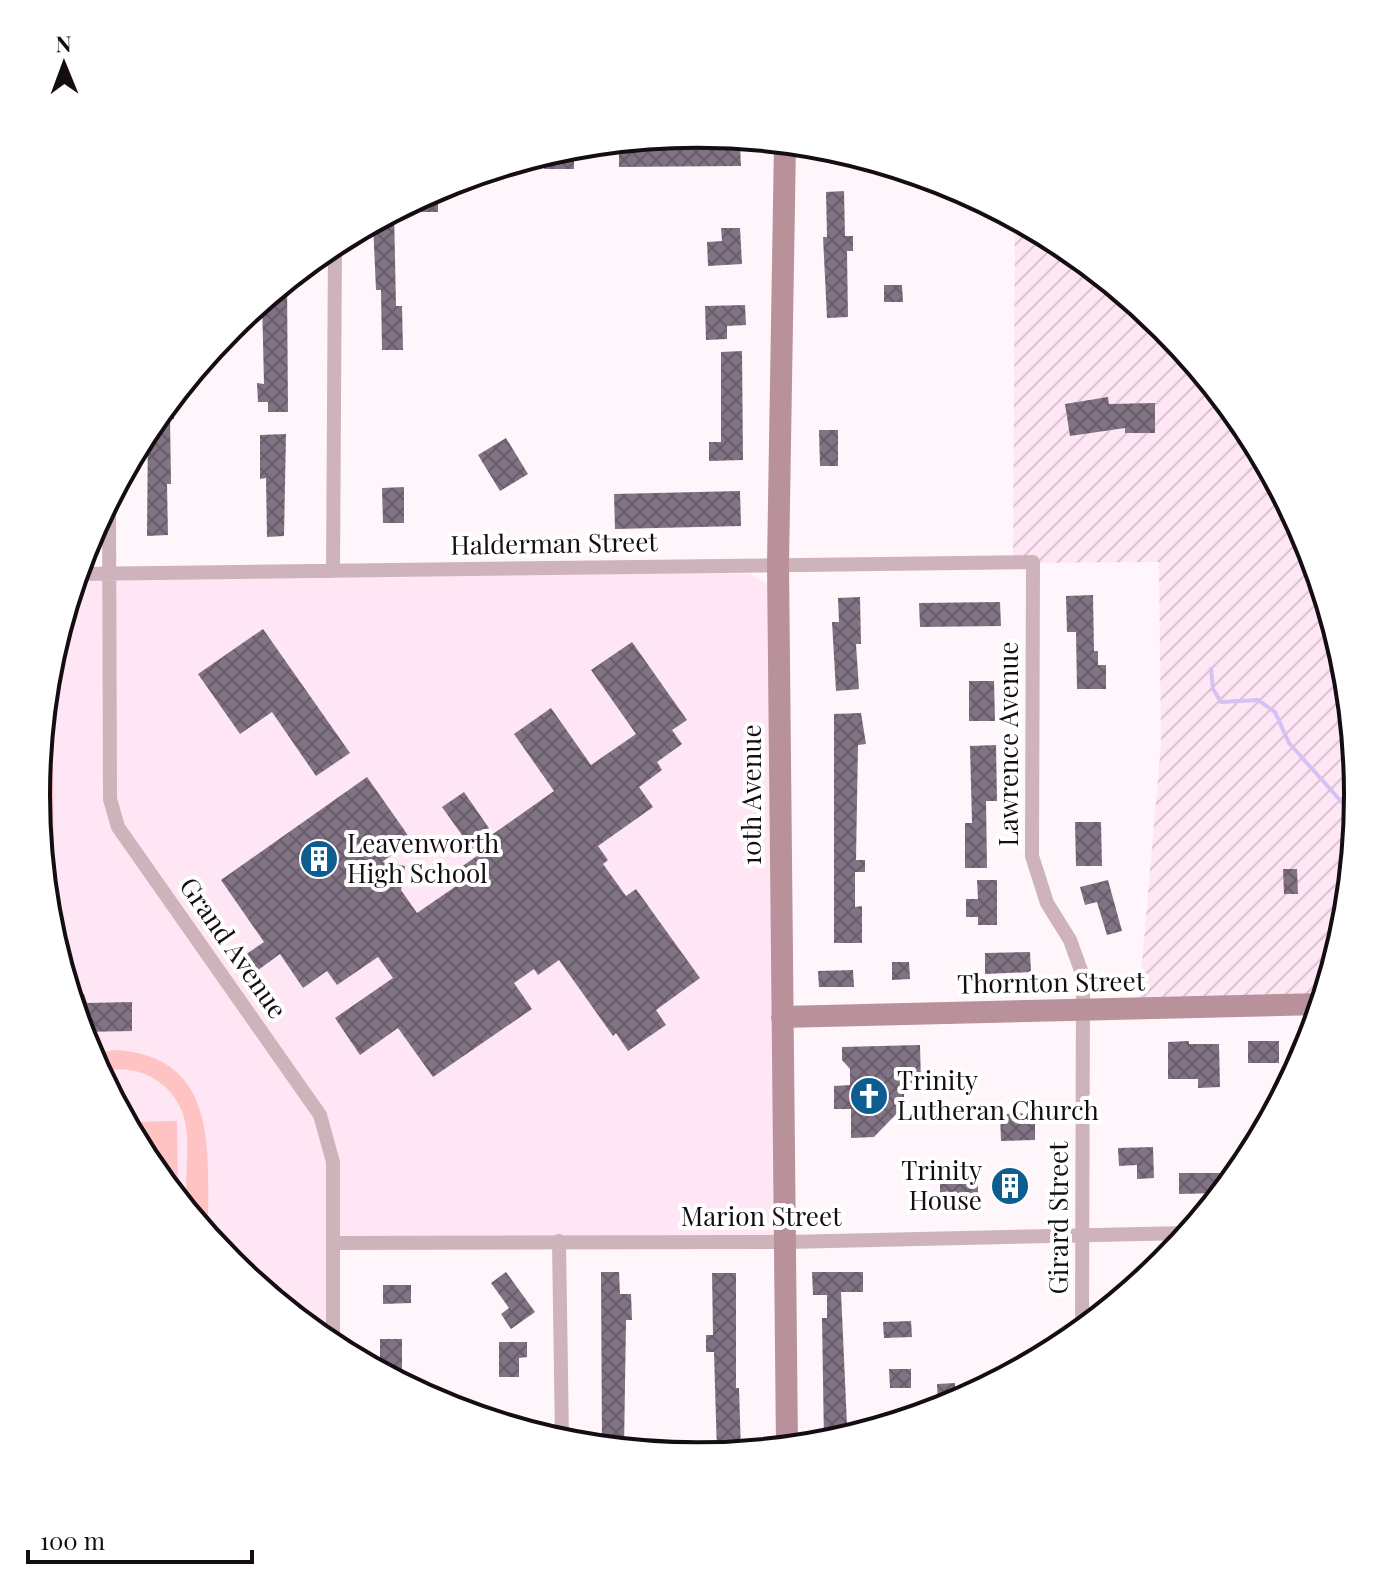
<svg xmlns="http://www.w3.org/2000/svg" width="1394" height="1590" font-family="'Playfair Display',serif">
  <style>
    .built { fill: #fee6f4 }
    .industrial { fill: url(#industrial-furrows) }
    .pitch { fill: #fec3c2 }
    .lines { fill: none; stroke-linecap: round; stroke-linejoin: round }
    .stream { stroke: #d5c1f4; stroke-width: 4 }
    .building { fill: url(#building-cross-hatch) }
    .street { stroke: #ceb3ba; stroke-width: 14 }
    .secondary { stroke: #b8919b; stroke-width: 22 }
    .labels { text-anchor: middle; stroke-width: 8; stroke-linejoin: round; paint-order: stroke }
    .street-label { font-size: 26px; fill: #140d12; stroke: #fff }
    .poi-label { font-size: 26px; fill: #140d12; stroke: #fff; text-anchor: start }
    .rim { fill: none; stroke: #140d12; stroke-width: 4 }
  </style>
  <defs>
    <pattern id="industrial-furrows" width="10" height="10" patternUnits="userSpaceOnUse" patternTransform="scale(2)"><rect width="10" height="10" fill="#fee6f4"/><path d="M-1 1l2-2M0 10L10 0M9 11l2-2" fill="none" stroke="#d9c4d0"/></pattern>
    <pattern id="building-cross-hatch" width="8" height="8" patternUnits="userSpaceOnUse" patternTransform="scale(2)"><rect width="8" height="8" fill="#817384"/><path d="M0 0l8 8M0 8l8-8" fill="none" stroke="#685d6b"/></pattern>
  </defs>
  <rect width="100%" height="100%" fill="#fff6fb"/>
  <path class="built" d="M548 568 751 574 772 587 787 1242 334 1243 329 1344 229 1262 147 1162 86 1048 49 924 36 795 49 666 77 574Z"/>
  <path class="industrial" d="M1015 219 1065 246 1165 328 1247 428 1308 542 1345 666 1358 795 1345 924 1321 1004 1138 1009 1161 744 1159 562 1013 563Z"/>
  <path class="pitch" d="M52 656 54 868H43L36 795Z
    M116 1050C223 1057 207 1158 208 1236 202 1229 191 1220 189 1211 179 1167 203 1121 164 1086 145 1069 123 1067 99 1071L90 1054Z
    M177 1121 178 1199 147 1162 126 1122Z"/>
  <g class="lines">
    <path class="stream" d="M1211 669 1213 689 1221 702 1258 700 1275 712 1289 743 1356 818"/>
  </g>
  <path class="building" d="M680 140H695V147L740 146 741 166 619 167V145L680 144Z
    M574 146V169H544V154Z
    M844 191 845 236H853V251H847L848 317 827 318 823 237H827L826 192Z
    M427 194H438V212H420V197Z
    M394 211 396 306H402L403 350H382L381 290H376L373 222Z
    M721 228H740L742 264 708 266 707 242 722 241Z
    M287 280 288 412H268V402H258L257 383 264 384 262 301Z
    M884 285H902L903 302H884Z
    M745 305 746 325 727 326V339L706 340 705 306Z
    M742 351 743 460 709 461V442H721V352Z
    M174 396V419H170L171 484H167L168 535 147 536 148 428Z
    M1108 397 1109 404 1155 403V433H1125V428L1070 436 1065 404Z
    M819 430H838V466H820Z
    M286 434 284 536 267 537 266 478 260 479V435Z
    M506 438 528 474 500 491 478 455Z
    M404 487V523H383L382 488Z
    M740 491 741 526 615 529 614 494Z
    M1093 595 1094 651H1098V665H1106V689H1077L1076 632H1067L1066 596Z
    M860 597 861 644H856L859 689 836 691 832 622H839L838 598Z
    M1000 602 1001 626 920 627 919 603Z
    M263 629 350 753 316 776 272 712 240 734 198 674Z
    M632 642 687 720 672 730 682 744 657 762 662 770 639 787 653 807 598 846 608 860 603 864 626 896 636 889 700 978 656 1010 666 1025 628 1051 616 1033 613 1036 559 960 538 975 534 969 514 983 532 1009 433 1077 398 1028 360 1055 335 1018 393 978 378 957 337 985 327 971 303 988 280 954 254 973 242 957 264 942 221 880 367 777 412 841 382 862 405 866 401 890 417 913 465 880 457 870 477 856 442 807 464 792 493 834 554 791 514 734 551 708 591 765 636 734 591 670Z
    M969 681H994L995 721H969Z
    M861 713 866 744 858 745 856 860H865V872H855V907L862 906V943H834V714Z
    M996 745 997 801H986L987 868H965V823H972L970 746Z
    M1075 822H1101L1102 866H1076Z
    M1283 869H1297L1298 894H1284Z
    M977 880H997V925H978V917H966V899H978Z
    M1108 880 1122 931 1107 935 1097 902 1085 905 1080 887Z
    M1030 952 1031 972 985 974V953Z
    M892 962H909L910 979 892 980Z
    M853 970 854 987H819L818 971Z
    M70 994H84L87 1003 132 1002V1031L81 1032Z
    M1189 1041V1044H1219L1220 1087 1198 1088V1079H1168V1042Z
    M1248 1041H1279V1063H1248Z
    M920 1045 921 1083H904V1106L874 1137 851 1138V1109H834V1086L850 1085V1069L842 1060V1047Z
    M1035 1113V1140L1001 1141 1000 1114Z
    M1153 1147 1154 1178 1137 1179V1165L1119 1166 1118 1148Z
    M1179 1173H1221V1193L1179 1194Z
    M1000 1174H1020V1199H1016V1203L1000 1199Z
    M940 1184H978V1205L940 1206Z
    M506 1272 535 1312 511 1329 501 1314 509 1308 491 1283Z
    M601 1272H619L620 1294H631L632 1320H626L624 1449 602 1447Z
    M812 1272H863V1292H841L847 1425H853V1435L824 1443 822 1318H827V1295H813Z
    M712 1273H736V1388H739L741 1452 717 1454 714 1352H706V1335H713Z
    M383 1285H411V1303L383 1304Z
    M911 1321 912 1337 884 1338 883 1322Z
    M380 1339H402V1383L380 1371Z
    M499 1342H527V1357L519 1358V1377H499Z
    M889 1369H911V1388H890Z
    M955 1383V1403L938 1405 937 1384Z"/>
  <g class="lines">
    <path class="street" d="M109 499 110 799 118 827 320 1115 333 1162V1346
      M333 571 335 243
      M77 574 1033 562 1032 856 1047 903 1070 940 1083 976 1082 1330
      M559 1241 562 1441
      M334 1243 787 1242 1188 1233"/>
    <path class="secondary" d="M785 143 778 564 787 1447
      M782 1017 1321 1004"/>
  </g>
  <defs>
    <symbol id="building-disc" viewBox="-11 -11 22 22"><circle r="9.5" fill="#0e5d90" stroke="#fff"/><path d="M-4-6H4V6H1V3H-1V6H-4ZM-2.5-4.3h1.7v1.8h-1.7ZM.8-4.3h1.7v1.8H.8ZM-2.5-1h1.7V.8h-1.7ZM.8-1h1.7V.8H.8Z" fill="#fff"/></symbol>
    <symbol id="church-disc" viewBox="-11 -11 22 22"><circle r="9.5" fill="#0e5d90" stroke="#fff"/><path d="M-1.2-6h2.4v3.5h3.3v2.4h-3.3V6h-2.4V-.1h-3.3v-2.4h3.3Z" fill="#fff"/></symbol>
  </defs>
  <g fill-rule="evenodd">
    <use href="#building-disc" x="297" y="837" width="44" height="44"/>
    <use href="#church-disc" x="847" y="1074" width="44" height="44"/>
    <use href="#building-disc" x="988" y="1164" width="44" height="44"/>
  </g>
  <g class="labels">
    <g class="street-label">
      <text transform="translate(554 544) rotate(-1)" y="9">Halderman Street</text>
      <text transform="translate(1009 744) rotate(-90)" y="9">Lawrence Avenue</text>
      <text transform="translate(752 795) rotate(-90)" y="9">10th Avenue</text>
      <text transform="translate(233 948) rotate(55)" y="9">Grand Avenue</text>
      <text transform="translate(1051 983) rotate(-1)" y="9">Thornton Street</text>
      <text x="761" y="1226">Marion Street</text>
      <text transform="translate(1059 1218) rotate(-90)" y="9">Girard Street</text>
    </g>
    <g class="poi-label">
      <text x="347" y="853">Leavenworth<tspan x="347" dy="30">High School</tspan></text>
      <text x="897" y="1090">Trinity<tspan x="897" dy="30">Lutheran Church</tspan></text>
      <text x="982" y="1180" text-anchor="end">Trinity<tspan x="982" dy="30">House</tspan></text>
    </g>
  </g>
  <path d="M0 0H1394V1590H0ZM50 795a647 647 0 1 1 1294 0a647 647 0 1 1-1294 0Z" fill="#fff" fill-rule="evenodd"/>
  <path class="rim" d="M50 795a647 647 0 1 1 1294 0a647 647 0 1 1-1294 0Z"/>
  <g transform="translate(64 64) rotate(359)" stroke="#ffffff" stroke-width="6" paint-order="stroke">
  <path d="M0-6L14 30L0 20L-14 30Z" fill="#140d12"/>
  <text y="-12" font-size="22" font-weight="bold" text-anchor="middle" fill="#140d12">N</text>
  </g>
  <path d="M28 1550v12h224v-12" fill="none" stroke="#140d12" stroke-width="4"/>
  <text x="40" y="1550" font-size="24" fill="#140d12" stroke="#ffffff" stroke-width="6" paint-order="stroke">100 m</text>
</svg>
